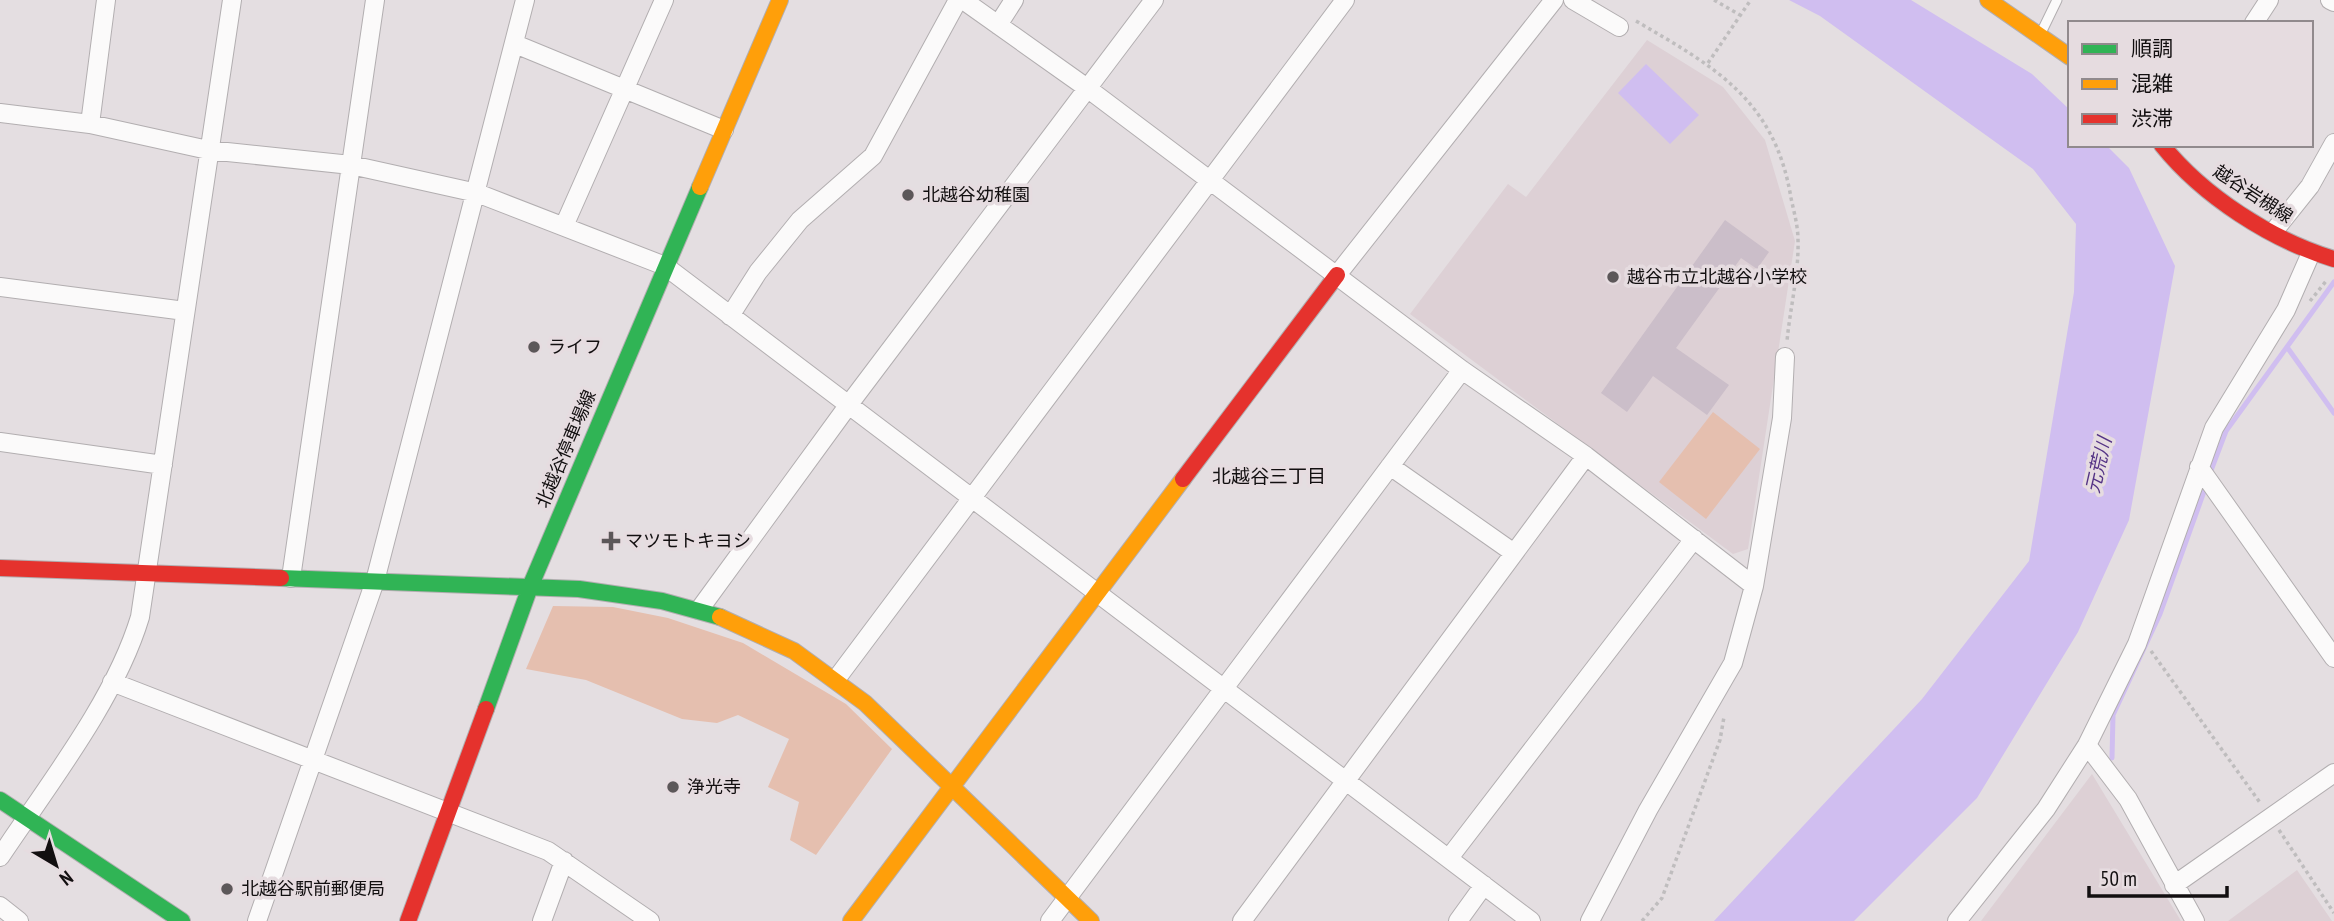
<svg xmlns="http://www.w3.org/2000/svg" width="2334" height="921" font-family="'PT Sans Narrow','Noto Sans JP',sans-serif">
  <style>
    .built { fill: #ddd0d5 }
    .green { fill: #e5bfaf }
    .water { fill: #d0bef0 }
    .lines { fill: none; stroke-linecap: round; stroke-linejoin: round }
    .stream { stroke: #d0bef0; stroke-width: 5 }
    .building { fill: #cbbec9 }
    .lane-casing { stroke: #b2aeb0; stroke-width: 11 }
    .street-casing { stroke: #b2aeb0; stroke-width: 20 }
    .fast-casing { stroke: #b2aeb0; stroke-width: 18 }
    .slow-casing { stroke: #b2aeb0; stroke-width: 18 }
    .jam-casing { stroke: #b2aeb0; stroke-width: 18 }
    .path { stroke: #bfbdbe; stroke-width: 3.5; stroke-dasharray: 3.5 3.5; stroke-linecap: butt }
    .lane { stroke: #fbfafa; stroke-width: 9 }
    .street { stroke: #fbfafa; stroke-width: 18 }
    .fast { stroke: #30b455; stroke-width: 16 }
    .slow { stroke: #ff9f0a; stroke-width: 16 }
    .jam { stroke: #e5322d; stroke-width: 16 }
    .poi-dot { fill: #5c5759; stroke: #e6dce0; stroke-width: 2.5 }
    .labels { text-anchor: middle; stroke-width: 7; stroke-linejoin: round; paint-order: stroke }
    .street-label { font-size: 18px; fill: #120f10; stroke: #e6dce0 }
    .poi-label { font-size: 18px; fill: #120f10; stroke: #e6dce0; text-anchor: start }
    .water-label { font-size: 19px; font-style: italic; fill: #543385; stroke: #e6dce0 }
    .neighbourhood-label { font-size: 19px; fill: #120f10; stroke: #e6dce0 }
  </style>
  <rect width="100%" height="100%" fill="#e4dee1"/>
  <path class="built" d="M1647 40 1723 87 1765 140 1795 241 1748 549 1733 554 1410 314 1508 184 1526 197Z
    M2092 774 2181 921H1981Z
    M2297 870 2332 921H2228Z"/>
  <path class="green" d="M1713 412 1760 449 1706 519 1659 482Z
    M553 606 613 607 668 618 743 643 846 704 892 749 816 855 790 840 799 802 768 787 789 739 738 715 717 723 682 719 586 680 526 669Z"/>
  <path class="water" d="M1789 0H1911L2032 74 2070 110V145H2106L2129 168 2175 266 2129 520 2078 632 1977 798 1854 921H1714L1922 699 2029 561 2074 292 2076 224 2033 169 1820 16Z
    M1646 64 1699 115 1670 144 1618 93Z"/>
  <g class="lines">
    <path class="stream" d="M2287 347 2334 413
      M2210 473 2226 431 2334 282
      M2112 758 2113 715 2160 614 2206 486"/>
  </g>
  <path class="building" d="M1725 220 1769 252 1757 269 1741 258 1676 348 1729 385 1707 415 1653 376 1627 412 1601 393Z"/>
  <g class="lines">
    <defs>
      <path id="lane" d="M2041 33 2057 0"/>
      <path id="street" d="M963 0 1087 88 1462 370 1586 456 1754 586 1733 663 1648 810 1590 921
        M1573 0 1619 27
        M2330 0 2334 2
        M2254 23 2269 0
        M998 25 1014 0
        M515 44 724 130
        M0 113 90 124 208 150 351 165 477 193 665 266 1531 921
        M90 124 106 0
        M564 226 664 0
        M2274 231 2310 186 2334 143
        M1337 275 1554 0
        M0 287 185 311
        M730 316 758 272 800 220 873 156 958 0
        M0 442 163 465
        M1390 466 1514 553
        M2199 467 2334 658
        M291 578 375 0
        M1754 586 1782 418 1785 357
        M699 610 850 403 1154 0
        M837 678 1345 0
        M112 682 548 851 650 921
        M2087 745 2128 799 2195 921
        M0 857C48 785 115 700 140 617L232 0
        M1449 858 1694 539
        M2174 885 2334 773
        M0 906 19 921
        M257 921 375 581 525 0
        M542 921 564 861
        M1050 921 1462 370
        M1242 921 1586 456
        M1458 921 1484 885
        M1957 921 2046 809 2087 745 2137 644 2214 428 2286 310 2311 253"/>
      <path id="fast" d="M281 578 579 589 662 601 720 617
        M486 709 530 587 700 187
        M0 800 182 921"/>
      <path id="slow" d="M1988 0 2070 57
        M700 187 780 0
        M720 617 794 651 865 703 1091 921
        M851 921 1183 479"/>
      <path id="jam" d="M2162 145C2203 196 2271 240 2334 259
        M1183 479 1337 275
        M0 568 281 578
        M408 921 486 709"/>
    </defs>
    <use href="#lane" class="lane-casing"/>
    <use href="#street" class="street-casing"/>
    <use href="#fast" class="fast-casing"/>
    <use href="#slow" class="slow-casing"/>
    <use href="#jam" class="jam-casing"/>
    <path class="path" d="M1714 0 1740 15
      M1636 21C1715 67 1775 100 1791 198 1794 212 1798 226 1798 240 1799 273 1790 309 1787 341
      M1708 63 1750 1
      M2310 301 2327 280
      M2151 651 2261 804
      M2279 830 2334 913
      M1642 921 1662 898 1720 740 1724 717"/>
    <use href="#lane" class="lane"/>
    <use href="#street" class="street"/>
    <use href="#fast" class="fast"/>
    <use href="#slow" class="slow"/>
    <use href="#jam" class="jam"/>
  </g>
  <g class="poi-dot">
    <circle cx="908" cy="195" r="7"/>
    <circle cx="1613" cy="277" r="7"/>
    <circle cx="534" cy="347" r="7"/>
    <path d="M607.5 530.5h7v7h7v7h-7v7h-7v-7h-7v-7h7z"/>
    <circle cx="673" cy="787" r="7"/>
    <circle cx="227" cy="889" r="7"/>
  </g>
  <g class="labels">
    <g class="street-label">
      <text transform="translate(2253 194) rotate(33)" y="6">越谷岩槻線</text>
      <text transform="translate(566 449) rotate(-67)" y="6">北越谷停車場線</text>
    </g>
    <g class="poi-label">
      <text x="922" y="201">北越谷幼稚園</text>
      <text x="1627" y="283">越谷市立北越谷小学校</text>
      <text x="548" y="353">ライフ</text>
      <text x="625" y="547">マツモトキヨシ</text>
      <text x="687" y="793">浄光寺</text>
      <text x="241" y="895">北越谷駅前郵便局</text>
    </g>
    <g class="water-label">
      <text transform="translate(2098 465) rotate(-77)" y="7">元荒川</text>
    </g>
    <g class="neighbourhood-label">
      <text x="1269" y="483">北越谷三丁目</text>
    </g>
  </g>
  <rect x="2068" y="21" width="245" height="126" fill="#e6dce0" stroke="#918a8d" stroke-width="2"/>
  <rect x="2082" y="44" width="35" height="10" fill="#30b455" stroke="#918a8d" stroke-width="2"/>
  <text x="2131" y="56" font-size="21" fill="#120f10">順調</text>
  <rect x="2082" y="79" width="35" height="10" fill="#ff9f0a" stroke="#918a8d" stroke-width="2"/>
  <text x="2131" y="91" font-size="21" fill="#120f10">混雑</text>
  <rect x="2082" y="114" width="35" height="10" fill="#e5322d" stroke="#918a8d" stroke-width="2"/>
  <text x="2131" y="126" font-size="21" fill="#120f10">渋滞</text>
  <g transform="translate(56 865) rotate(142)" stroke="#e6dce0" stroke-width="5" paint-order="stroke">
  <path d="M0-5L12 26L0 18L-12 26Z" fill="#120f10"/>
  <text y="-10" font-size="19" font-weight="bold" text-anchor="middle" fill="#120f10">N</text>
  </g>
  <path d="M2089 886v10h138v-10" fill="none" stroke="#120f10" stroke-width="3.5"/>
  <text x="2100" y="886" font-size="21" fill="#120f10" stroke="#e6dce0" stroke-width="5" paint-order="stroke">50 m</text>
</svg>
